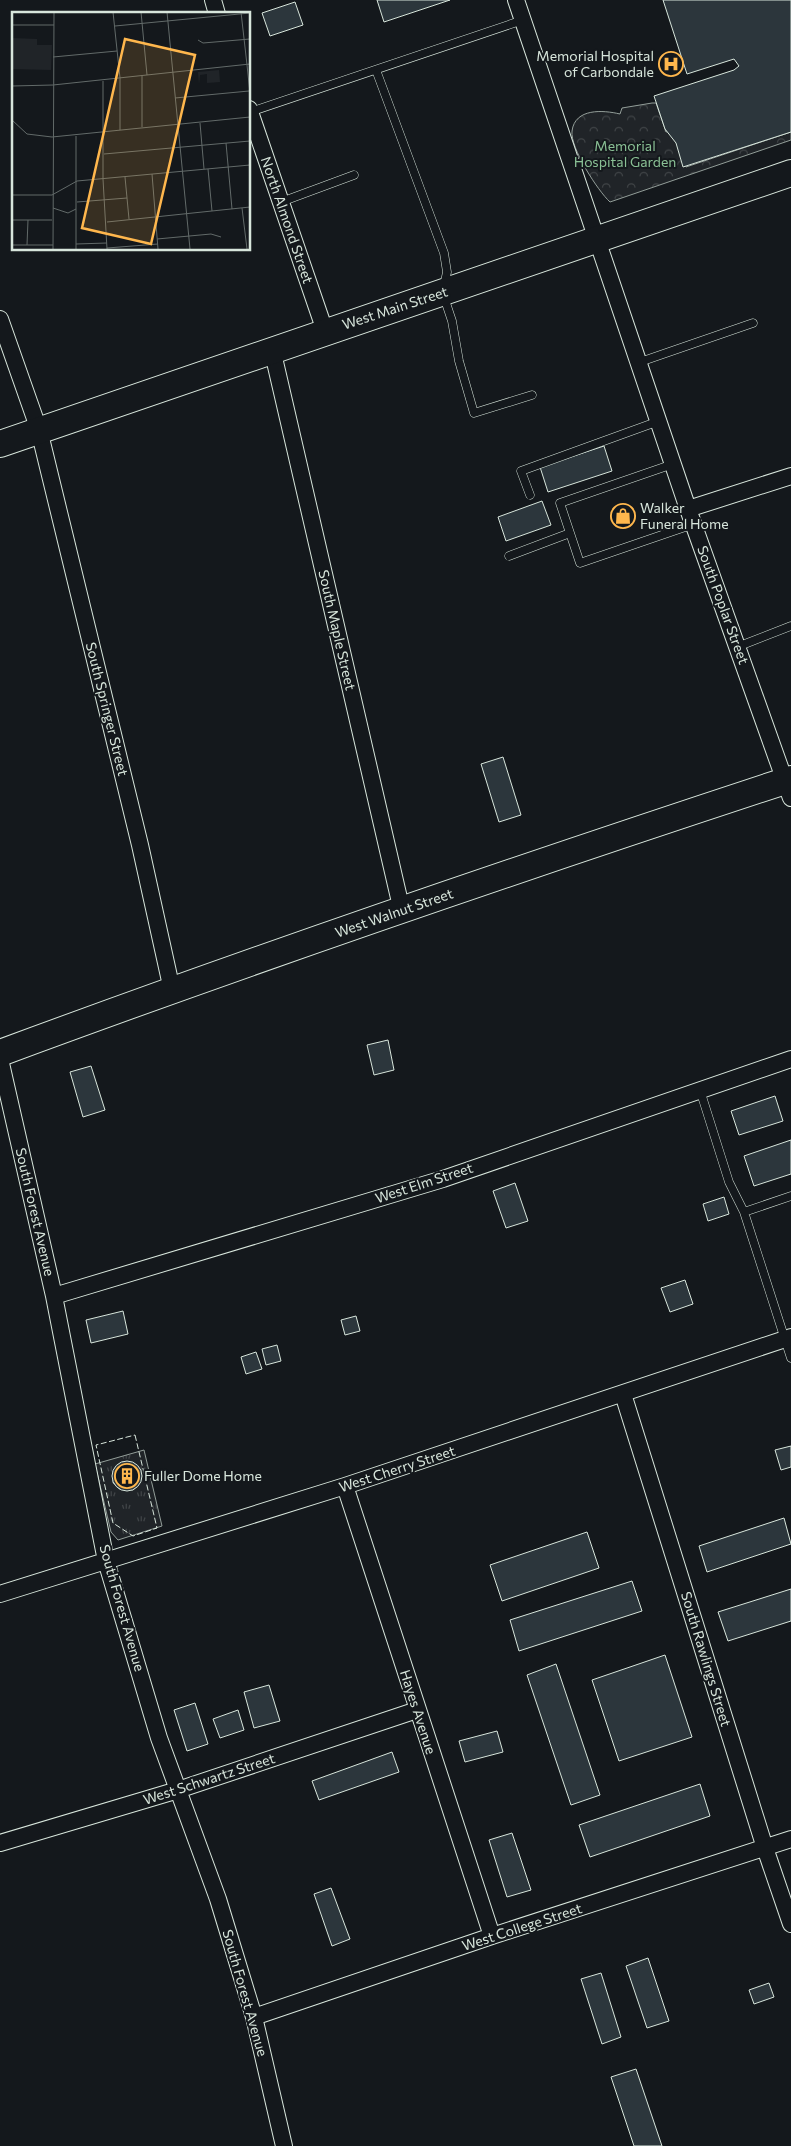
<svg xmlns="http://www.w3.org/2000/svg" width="791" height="2146" font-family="Commissioner,sans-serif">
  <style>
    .grass { fill: url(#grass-tufts); stroke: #939e99; fill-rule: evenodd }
    .park { fill: url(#park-crowns); stroke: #939e99 }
    .building { fill: #2c363c; stroke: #d8e6dc }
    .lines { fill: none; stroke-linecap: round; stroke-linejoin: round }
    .service-casing { stroke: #d8e6dc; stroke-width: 9 }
    .minor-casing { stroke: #d8e6dc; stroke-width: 18 }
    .trunk-casing { stroke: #d8e6dc; stroke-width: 28 }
    .service { stroke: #14181c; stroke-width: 8 }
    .minor { stroke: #14181c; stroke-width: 16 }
    .trunk { stroke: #14181c; stroke-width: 26 }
    .fence { stroke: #d8e6dc; stroke-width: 1; stroke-dasharray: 6 2.5; stroke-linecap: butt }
    .labels { text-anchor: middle; stroke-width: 4; stroke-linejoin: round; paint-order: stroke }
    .poi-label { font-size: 14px; fill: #d8e6dc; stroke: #14181c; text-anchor: start }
    .park-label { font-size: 14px; fill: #8ac095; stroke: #14181c }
    .street-label { font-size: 14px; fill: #d8e6dc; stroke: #14181c }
    .inset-road { fill: none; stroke: #626a69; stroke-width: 1 }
    .view { fill: #ffb74d; fill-opacity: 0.15; stroke: #ffb74d; stroke-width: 2.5 }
    .inset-edge { fill: none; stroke: #d8e6dc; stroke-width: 2.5 }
  </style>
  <defs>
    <pattern id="grass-tufts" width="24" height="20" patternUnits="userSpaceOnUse" patternTransform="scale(1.25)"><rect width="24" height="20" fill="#202428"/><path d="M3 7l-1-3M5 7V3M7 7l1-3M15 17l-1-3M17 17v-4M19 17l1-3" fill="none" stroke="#404447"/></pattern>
    <pattern id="park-crowns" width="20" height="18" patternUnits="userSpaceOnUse" patternTransform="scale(1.25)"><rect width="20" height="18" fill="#202428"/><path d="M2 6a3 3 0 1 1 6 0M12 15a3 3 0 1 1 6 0" fill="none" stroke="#404447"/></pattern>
  </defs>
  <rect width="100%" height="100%" fill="#14181c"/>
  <path class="grass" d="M144 1450 162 1526 118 1540 111 1532 95 1464ZM122 1462H130L140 1469C143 1478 141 1484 133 1490L119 1489 113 1483V1471Z"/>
  <path class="park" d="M652 103H656L666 132 674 130 686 167 791 132V140L610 202C598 191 570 148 572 131 575 108 603 110 620 114L622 108Z"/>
  <path class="building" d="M377 0H450L384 22Z
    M663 0H791V132L683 167 676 143 665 129 654 96 734 70 739 66 734 59 687 74Z
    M295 2 303 25 270 36 262 13Z
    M604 446 612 471 548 492 540 467Z
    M542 501 551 525 506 541 498 517Z
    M503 757 521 815 499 822 481 764Z
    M388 1040 394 1070 374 1075 367 1045Z
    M91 1066 105 1110 83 1117 70 1072Z
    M775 1096 783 1121 739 1135 731 1111Z
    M791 1140V1174L754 1186 744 1156Z
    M515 1183 528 1221 506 1228 493 1191Z
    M724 1197 729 1214 708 1221 703 1204Z
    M685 1280 693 1304 670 1312 661 1288Z
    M123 1311 128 1334 91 1343 86 1320Z
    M356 1316 360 1331 345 1335 341 1320Z
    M277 1345 281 1361 266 1365 262 1349Z
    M256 1352 262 1369 246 1374 241 1357Z
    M791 1446V1467L781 1470 775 1450Z
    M112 1476a15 15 0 1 1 30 0a15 15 0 1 1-30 0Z
    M784 1518 791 1544 707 1572 699 1546Z
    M587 1532 599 1568 502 1601 490 1565Z
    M632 1581 642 1611 519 1651 510 1620Z
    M791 1589V1621L728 1641 718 1612Z
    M665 1655 692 1737 619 1761 592 1680Z
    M556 1664 600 1795 571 1805 527 1675Z
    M269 1685 280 1721 254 1728 244 1692Z
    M195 1703 208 1744 187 1751 174 1710Z
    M238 1710 244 1730 220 1738 213 1719Z
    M497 1731 503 1752 465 1762 459 1741Z
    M392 1752 399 1772 319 1800 312 1781Z
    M700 1784 710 1816 590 1857 579 1825Z
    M512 1833 531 1890 507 1897 489 1840Z
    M331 1888 350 1939 332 1946 314 1894Z
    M648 1958 669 2021 647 2028 626 1966Z
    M601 1973 621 2037 602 2044 581 1979Z
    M769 1983 774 1997 754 2004 749 1990Z
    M636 2069 662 2146H634L611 2077Z"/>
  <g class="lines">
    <defs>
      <path id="service" d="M376 70 444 253 447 272 444 286
        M250 112 523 20
        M281 202 354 175
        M444 297 452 321 459 361 474 413 532 395
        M640 362 753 323
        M673 464 560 503 580 563 694 524
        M530 495 521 471 659 421
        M509 556 570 533
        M737 647 791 626
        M700 1090 729 1182 744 1212 791 1358
        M744 1212 791 1196"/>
      <path id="minor" d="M213 0 217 14
        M516 0 688 509 791 798
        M249 109 325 331
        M0 319 39 430 140 845 172 990
        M272 349 402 911
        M688 509 791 476
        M0 1059 54 1296 106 1561 159 1738 218 1899 254 2017 284 2146
        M54 1296 443 1179 791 1059
        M623 1394 765 1848 791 1924
        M345 1486 492 1936
        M0 1594 345 1486 791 1337
        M0 1843 178 1790 417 1710
        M254 2017 492 1936 791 1839"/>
      <path id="trunk" d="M0 444 791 173
        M0 1053C262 956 526 866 791 779"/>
    </defs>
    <use href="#service" class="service-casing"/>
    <use href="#minor" class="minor-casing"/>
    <use href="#trunk" class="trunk-casing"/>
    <use href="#service" class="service"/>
    <use href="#minor" class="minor"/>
    <use href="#trunk" class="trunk"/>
    <path class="fence" d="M135 1435 157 1528 133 1536 113 1523 96 1445Z"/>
  </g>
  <defs>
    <symbol id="hospital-ring" viewBox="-11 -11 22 22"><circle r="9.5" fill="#14181c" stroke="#ffb74d" stroke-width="1.5"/><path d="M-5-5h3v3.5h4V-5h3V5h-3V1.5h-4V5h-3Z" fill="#ffb74d"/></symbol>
    <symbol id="shop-ring" viewBox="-11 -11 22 22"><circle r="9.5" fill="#14181c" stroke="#ffb74d" stroke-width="1.5"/><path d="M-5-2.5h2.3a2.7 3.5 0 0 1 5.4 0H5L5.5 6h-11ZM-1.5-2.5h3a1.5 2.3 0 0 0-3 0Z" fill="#ffb74d"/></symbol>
    <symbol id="building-ring" viewBox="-11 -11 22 22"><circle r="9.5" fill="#14181c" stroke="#ffb74d" stroke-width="1.5"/><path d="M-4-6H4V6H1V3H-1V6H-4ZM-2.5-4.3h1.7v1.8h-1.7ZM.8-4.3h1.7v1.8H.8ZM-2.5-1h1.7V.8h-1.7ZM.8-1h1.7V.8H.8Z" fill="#ffb74d"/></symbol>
  </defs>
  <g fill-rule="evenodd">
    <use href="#hospital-ring" x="657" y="50" width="28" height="28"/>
    <use href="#shop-ring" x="609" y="502" width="28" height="28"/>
    <use href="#building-ring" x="113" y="1462" width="28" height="28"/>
  </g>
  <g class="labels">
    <g class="poi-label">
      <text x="654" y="61" text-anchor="end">Memorial Hospital<tspan x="654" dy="16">of Carbondale</tspan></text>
      <text x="640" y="513">Walker<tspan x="640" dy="16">Funeral Home</tspan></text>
      <text x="144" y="1481">Fuller Dome Home</text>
    </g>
    <g class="park-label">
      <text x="625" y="151">Memorial<tspan x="625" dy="16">Hospital Garden</tspan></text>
    </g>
    <g class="street-label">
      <text transform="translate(287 220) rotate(71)" y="5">North Almond Street</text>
      <text transform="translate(395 308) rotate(-18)" y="5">West Main Street</text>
      <text transform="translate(723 605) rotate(70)" y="5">South Poplar Street</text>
      <text transform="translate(337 630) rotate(77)" y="5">South Maple Street</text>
      <text transform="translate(107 709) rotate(76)" y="5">South Springer Street</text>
      <text transform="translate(394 913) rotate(-19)" y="5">West Walnut Street</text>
      <text transform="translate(424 1183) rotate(-18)" y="5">West Elm Street</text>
      <text transform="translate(35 1212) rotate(77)" y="5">South Forest Avenue</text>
      <text transform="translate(397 1469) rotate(-18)" y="5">West Cherry Street</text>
      <text transform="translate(122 1608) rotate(74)" y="5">South Forest Avenue</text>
      <text transform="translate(706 1659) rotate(73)" y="5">South Rawlings Street</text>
      <text transform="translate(418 1712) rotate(72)" y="5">Hayes Avenue</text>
      <text transform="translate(209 1779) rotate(-18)" y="5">West Schwartz Street</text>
      <text transform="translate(522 1927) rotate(-18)" y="5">West College Street</text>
      <text transform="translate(245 1993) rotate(74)" y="5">South Forest Avenue</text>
    </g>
  </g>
  <g transform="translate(12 12)">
    <rect width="238" height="238" fill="#14181c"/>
    <path d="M0 26 25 27V33H40L39 58 0 57ZM207 58 208 70 195 71V62L188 63 187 72 186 60Z" fill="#202428"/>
    <path class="inset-road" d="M101 0 108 66V118M129 0 135 63M155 0 178 237M229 0 235 53M0 13H42M103 14 238 1M186 28 191 31 238 27M41 45 105 39M235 53 238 81M130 64V115M91 69V167L95 237M0 74 41 73 238 52M163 86 237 79M0 108 15 122 40 125 238 105M188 111 192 157M214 131 220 197M92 142 238 129M196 157 200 199M140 162 146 237M113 165 117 207M0 183H40L65 169 238 153M65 190 115 186M41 196 56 201 64 197M230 196 235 237M0 208H40M95 210 238 195M145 227 199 222 209 225M64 232 95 231M0 233H41M15 233 16 208M95 236 146 232M41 237 42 0M64 237V124"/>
    <path class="view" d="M113 27 183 43 139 232 70 216Z"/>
    <rect width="238" height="238" class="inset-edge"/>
  </g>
</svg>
